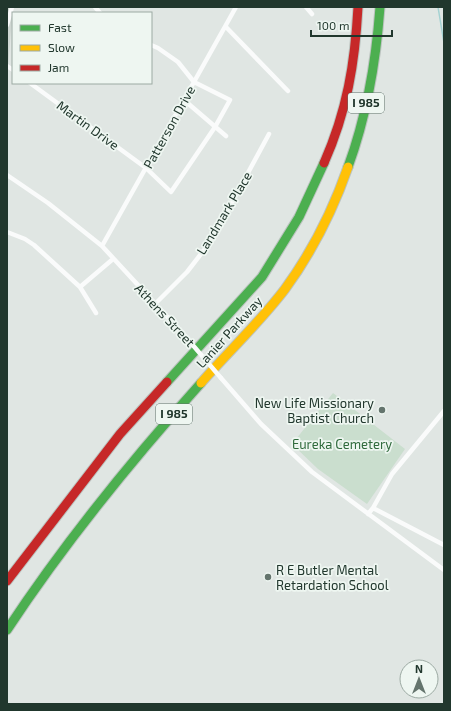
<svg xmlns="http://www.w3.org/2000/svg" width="451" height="711" font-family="'Exo 2',sans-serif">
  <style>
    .built { fill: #cfd7d2 }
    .green { fill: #cadece }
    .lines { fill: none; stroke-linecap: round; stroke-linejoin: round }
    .stream { stroke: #a4d2d2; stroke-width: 1.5 }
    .fast-casing { stroke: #bbc3bf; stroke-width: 11 }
    .slow-casing { stroke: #bbc3bf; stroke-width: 11 }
    .jam-casing { stroke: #bbc3bf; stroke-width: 11 }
    .street { stroke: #fafbfb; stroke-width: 4.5 }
    .fast { stroke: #4caf50; stroke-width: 9 }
    .slow { stroke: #ffc107; stroke-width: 9 }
    .jam { stroke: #c62828; stroke-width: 9 }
    .street-bridge { stroke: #fafbfb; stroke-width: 4.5 }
    .poi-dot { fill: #64746d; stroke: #eef6f1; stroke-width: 1.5 }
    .labels { text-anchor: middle; stroke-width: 3.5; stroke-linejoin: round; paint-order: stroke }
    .shield { fill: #eef6f1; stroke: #5e7068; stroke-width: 1 }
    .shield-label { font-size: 12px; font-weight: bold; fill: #21372d }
    .street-label { font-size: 13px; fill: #21372d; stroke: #eef6f1 }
    .poi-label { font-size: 13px; fill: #21372d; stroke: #eef6f1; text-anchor: end }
    .park-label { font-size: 13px; fill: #2f6a3c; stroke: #eef6f1 }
  </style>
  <rect width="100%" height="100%" fill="#e0e6e3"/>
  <path class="built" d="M7 7H13L7 78Z"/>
  <path class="green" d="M333 393 405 449 367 504 318 469 292 444Z"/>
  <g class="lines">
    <path class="stream" d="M438 7 444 43"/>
    <defs>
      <path id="fast" d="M348 167C367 115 376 62 380 7
        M167 382 262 277 299 217 324 163
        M7 630C65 542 131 461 201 383"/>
      <path id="slow" d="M201 383C229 351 260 322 285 289 312 252 333 210 348 167"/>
      <path id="jam" d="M324 163C347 111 355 63 358 7
        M7 581 120 434 167 382"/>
    </defs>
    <use href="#fast" class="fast-casing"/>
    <use href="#slow" class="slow-casing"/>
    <use href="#jam" class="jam-casing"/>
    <path class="street" d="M95 7 100 13
      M306 7 312 14
      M7 25 12 7
      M226 27 288 91
      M7 66 13 70
      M30 83 146 168 171 192 215 127 230 100 194 82 178 62 158 48 151 45
      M184 100 226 136
      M7 175 48 203 102 246 185 336
      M7 232 25 239 34 245 80 287 96 313
      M102 246 236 7
      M80 287 113 259
      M155 304 187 272 211 241 269 134
      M221 378 261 424 312 472 444 570
      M373 508 392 474 444 411
      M368 514 373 508 444 545"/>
    <use href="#fast" class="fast"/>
    <use href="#slow" class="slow"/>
    <use href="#jam" class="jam"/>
    <path class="street-bridge" d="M185 336 221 378"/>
  </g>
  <g class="poi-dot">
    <circle cx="382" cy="410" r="4"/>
    <circle cx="268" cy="577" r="4"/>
  </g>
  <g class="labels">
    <g class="shield">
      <rect x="348" y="93" width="36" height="20" rx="3"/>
      <rect x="156" y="404" width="36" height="20" rx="3"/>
    </g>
    <g class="shield-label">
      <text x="366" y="107">I 985</text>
      <text x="174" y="418">I 985</text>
    </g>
    <g class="street-label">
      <text transform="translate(88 125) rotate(36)" y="5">Martin Drive</text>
      <text transform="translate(169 127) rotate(-61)" y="5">Patterson Drive</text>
      <text transform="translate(224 213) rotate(-59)" y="5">Landmark Place</text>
      <text transform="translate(165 315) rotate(47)" y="5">Athens Street</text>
      <text transform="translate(229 332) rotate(-48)" y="5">Lanier Parkway</text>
    </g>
    <g class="poi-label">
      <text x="374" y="408">New Life Missionary<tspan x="374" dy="15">Baptist Church</tspan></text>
      <text x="276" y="575" text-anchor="start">R E Butler Mental<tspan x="276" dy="15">Retardation School</tspan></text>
    </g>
    <g class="park-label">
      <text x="342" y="449">Eureka Cemetery</text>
    </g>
  </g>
  <rect width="451" height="711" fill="none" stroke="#21372d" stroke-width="16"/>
  <rect x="12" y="12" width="140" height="72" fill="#eef6f1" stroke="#9caaa3"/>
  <rect x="20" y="25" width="20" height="6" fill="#4caf50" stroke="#9caaa3"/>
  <text x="48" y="32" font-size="12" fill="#21372d">Fast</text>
  <rect x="20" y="45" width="20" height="6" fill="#ffc107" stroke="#9caaa3"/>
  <text x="48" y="52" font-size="12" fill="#21372d">Slow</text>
  <rect x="20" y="65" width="20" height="6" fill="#c62828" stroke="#9caaa3"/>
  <text x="48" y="72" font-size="12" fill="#21372d">Jam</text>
  <g transform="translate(419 679)"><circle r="19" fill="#eef6f1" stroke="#9caaa3"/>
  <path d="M0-3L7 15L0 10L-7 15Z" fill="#64746d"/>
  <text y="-6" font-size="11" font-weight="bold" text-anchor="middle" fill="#21372d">N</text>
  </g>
  <path d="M311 30v6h81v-6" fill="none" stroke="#21372d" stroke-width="2"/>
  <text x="317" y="30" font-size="12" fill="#21372d" stroke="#eef6f1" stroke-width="3" paint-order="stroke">100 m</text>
</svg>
